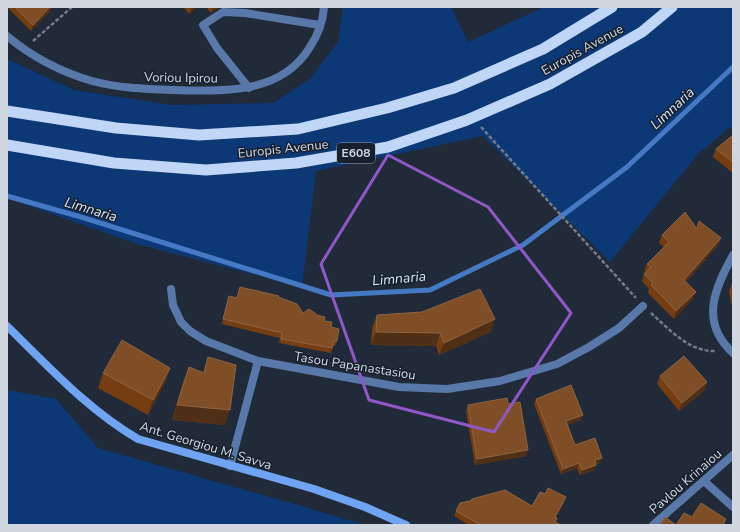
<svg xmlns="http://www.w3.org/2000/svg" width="740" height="532" font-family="'Nunito Sans',sans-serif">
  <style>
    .green { fill: #0c3875 }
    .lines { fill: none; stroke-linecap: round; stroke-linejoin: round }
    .stream { stroke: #4679c4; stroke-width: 5 }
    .path { stroke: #737b87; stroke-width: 2.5; stroke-dasharray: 4 2; stroke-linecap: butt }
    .service { stroke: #5778a9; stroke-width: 8 }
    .minor { stroke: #5778a9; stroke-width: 8 }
    .secondary { stroke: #6fa4f2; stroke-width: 8 }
    .trunk { stroke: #c0d6f6; stroke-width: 11 }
    .wall { fill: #763e10 }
    .shaded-wall { fill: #4f2f16 }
    .building { fill: #804e26; stroke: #8c6444 }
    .marked { fill: none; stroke: #9057c8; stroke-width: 3; stroke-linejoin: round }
    .labels { text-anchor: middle; stroke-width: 3; stroke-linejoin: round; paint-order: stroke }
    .shield { fill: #17202e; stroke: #99a0ab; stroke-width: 1 }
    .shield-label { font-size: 12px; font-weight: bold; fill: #d1d7e1 }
    .street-label { font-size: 13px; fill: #d1d7e1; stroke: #17202e }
    .water-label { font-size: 14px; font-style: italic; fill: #d5e3f7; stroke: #17202e }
  </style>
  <rect width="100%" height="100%" fill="#202a38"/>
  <path class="green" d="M343 7H451L468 42 544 7H733V125L698 154 610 262 483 136 316 171 302 287 137 244 7 198V59L74 90 172 105 273 103 311 78 338 42Z
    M7 390 56 399 98 448 301 506 365 525H7Z"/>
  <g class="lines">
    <path class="stream" d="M7 196 81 217 331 295 430 290 523 245 627 167 733 67"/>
    <path class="path" d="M33 41 72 7
      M481 127 636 298
      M651 313C669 329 689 352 715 351"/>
    <path class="service" d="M249 88 217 48 203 25 223 12 245 13 320 25"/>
    <path class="minor" d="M7 36C32 57 61 72 92 81 118 88 146 89 173 90 223 91 281 95 310 47 318 35 323 21 324 7
      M733 255C715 288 699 322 733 353
      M171 289 173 305 181 322 190 331 206 341 258 361 399 387 447 389 500 381 557 364 589 347 619 328 643 306
      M230 466 258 361
      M704 481 733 507
      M653 525 733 455"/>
    <path class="secondary" d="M7 326C48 366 88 410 138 439L314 489 365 507 406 525"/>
    <path class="trunk" d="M7 111 116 128 199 135 298 129 387 108 454 88 543 49 612 7
      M7 145 114 163 206 170 296 163 388 147 467 120 550 84 642 32 672 7"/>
  </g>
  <path class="wall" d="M7 7H52L50 11 31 31Z
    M183 7H196L189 14Z
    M206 7H226H220L211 13Z
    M733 135V173L713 157 716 149Z
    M699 221 721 238 718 245 686 282 693 299 674 319 648 293 649 289 642 281 644 274 646 272 644 271 647 264 664 247 659 243 662 235 696 229Z
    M733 283V311L729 291Z
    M240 287 278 297 303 313 316 315 331 327 337 341 335 346H333L331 353 279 343 280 338 222 324 229 296 237 298Z
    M377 315 491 332 439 355 436 346 371 345 372 328Z
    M208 357 225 425 172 420 183 382 189 367 203 373Z
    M170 368 165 383 148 415 98 388 103 373Z
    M660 376 707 382 704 391 679 411 657 384Z
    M536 399 581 420 567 425 575 445 600 463 596 464 594 470 580 475 577 468 561 474 534 404Z
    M508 404 526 456 475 465 466 411 468 405Z
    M545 494 564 503 555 517 556 522 561 525H469L454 516 456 511 532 506Z"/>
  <path class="shaded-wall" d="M50 7H52L50 11 31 31 33 25Z
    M192 7H196L189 14Z
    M213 7H226H220L211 13Z
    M721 238 718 245 681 287 684 280Z
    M696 292 693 299 674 319 676 311Z
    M495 319 491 332 439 355 444 343Z
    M376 332 440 333 436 346 371 345Z
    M170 368 165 383 148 415 153 400Z
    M707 382 704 391 679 411 682 403Z
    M177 405 230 410 225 425 172 420Z
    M583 415 581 420 564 426 566 421Z
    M528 450 526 456 475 465 477 459Z
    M602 458 600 463 593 465 595 460Z
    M579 463 577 468 561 474 563 469Z
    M596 465 594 470 580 475 582 470Z
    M566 497 564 503 552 523 555 517Z"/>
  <path class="building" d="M15 7H50L33 25Z
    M733 135V162L716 149Z
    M685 212 697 229 699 221 721 238 684 280 696 292 676 311 651 285 653 283 644 274 651 267 647 264 669 242 662 235Z
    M733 283V293L732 285Z
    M240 287 279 296 278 297 297 304 303 313 309 309 316 314V315L325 317 324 321 332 322 331 327 339 329 337 341H334L332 348 281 339 282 333 223 319 229 296 237 298Z
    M480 289 495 319 444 343 440 333 376 332 377 315 422 312Z
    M122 340 170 368 153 400 103 373Z
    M684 356 707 382 682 403 660 376Z
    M208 357 236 365 230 410 177 405 189 367 204 373Z
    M571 385 583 415 566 421 575 445 595 438 602 458 595 460 596 465 582 470 579 463 563 469 536 399Z
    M507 398 508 404 520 402 528 450 477 459 468 405Z
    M548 488 566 497 555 517 557 518 555 522 561 525H481L456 511 460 503 470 501 472 499 505 490 532 506 540 492 545 494Z
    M701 503 726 519 723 525H660L665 517 676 525 684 513 692 517Z"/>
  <path class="marked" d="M388 155 488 207 571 313 494 432 369 400 321 264Z"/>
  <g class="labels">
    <rect class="shield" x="337" y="143" width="38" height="20" rx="3"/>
    <g class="shield-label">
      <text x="356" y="157">E608</text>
    </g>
    <g class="street-label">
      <text transform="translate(582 49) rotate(-29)" y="5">Europis Avenue</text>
      <text transform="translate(181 77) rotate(1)" y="5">Voriou Ipirou</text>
      <text transform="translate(283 148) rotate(-6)" y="5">Europis Avenue</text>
      <text transform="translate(355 365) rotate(9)" y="5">Tasou Papanastasiou</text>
      <text transform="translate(206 445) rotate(17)" y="5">Ant. Georgiou M. Savva</text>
      <text transform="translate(685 481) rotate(-41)" y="5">Pavlou Krinaiou</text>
    </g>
    <g class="water-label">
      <text transform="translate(672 108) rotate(-43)" y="5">Limnaria</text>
      <text transform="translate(91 209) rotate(17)" y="5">Limnaria</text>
      <text transform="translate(399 278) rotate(-5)" y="5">Limnaria</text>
    </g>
  </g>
  <rect width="740" height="532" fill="none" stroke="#d1d7e1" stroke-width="16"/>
</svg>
